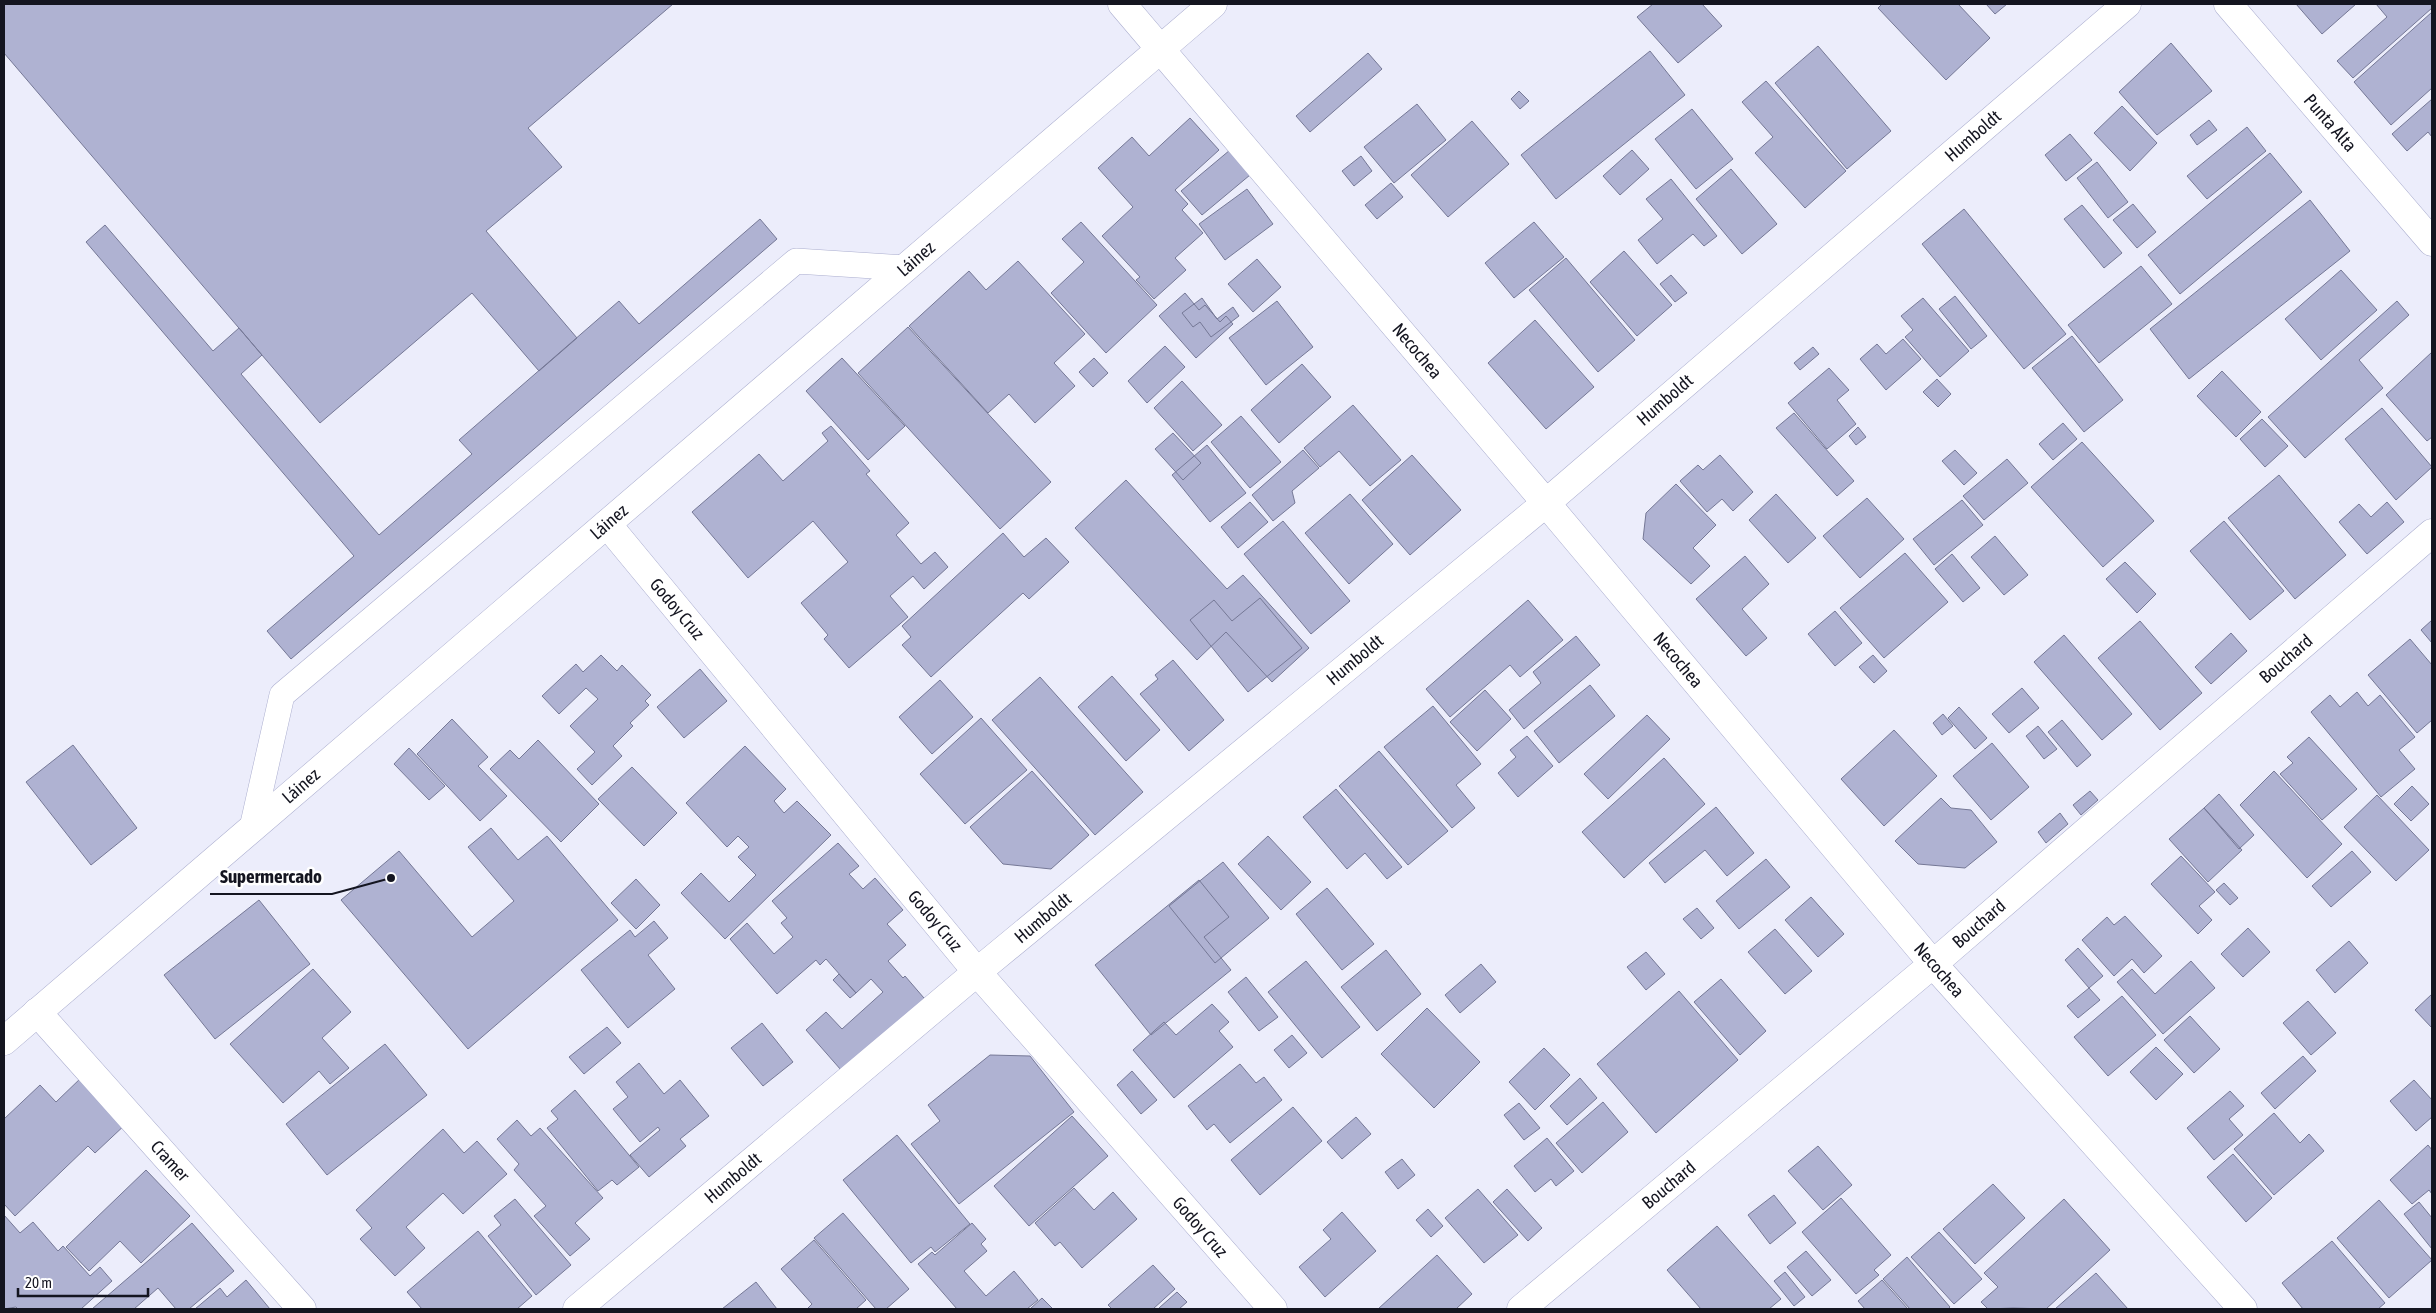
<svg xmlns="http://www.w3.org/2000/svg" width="2436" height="1313" font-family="'Asap Condensed',sans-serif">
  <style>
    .building { fill: #afb2d2; stroke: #757896 }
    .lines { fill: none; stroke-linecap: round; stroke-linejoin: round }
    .lane-casing { stroke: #abaecf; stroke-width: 26 }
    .street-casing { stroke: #abaecf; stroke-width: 29 }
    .secondary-casing { stroke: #abaecf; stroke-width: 29 }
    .lane { stroke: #fff; stroke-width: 25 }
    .street { stroke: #fff; stroke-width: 28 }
    .secondary { stroke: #fff; stroke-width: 28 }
    .labels { text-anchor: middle; stroke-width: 5; stroke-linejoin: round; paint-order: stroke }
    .street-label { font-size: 18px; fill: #141520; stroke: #fff }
    .leader { fill: none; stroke: #141520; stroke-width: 2 }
    .callout-dot { fill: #141520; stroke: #fff; stroke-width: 2 }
    .callout-label { font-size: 19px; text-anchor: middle; font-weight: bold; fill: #141520; stroke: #fff; stroke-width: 5; stroke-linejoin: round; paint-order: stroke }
  </style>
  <rect width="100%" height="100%" fill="#ecedfb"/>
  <path class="building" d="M4 4H673L528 128 562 167 486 231 577 338 539 371 472 293 320 423 4 53Z
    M1653 4H1702L1722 26 1678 63 1637 17Z
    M1882 4H1958L1990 38 1946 80 1878 8Z
    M1986 4H2007L1995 14Z
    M2296 4H2356L2322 34Z
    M2376 4H2432V8L2353 78 2337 61 2387 17Z
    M2432 12V88L2391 125 2354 82Z
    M2171 43 2212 91 2157 135 2119 92Z
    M1818 46 1891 131 1847 169 1775 83Z
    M1650 51 1685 95 1556 199 1521 155Z
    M1368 53 1382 69 1310 132 1296 116Z
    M1766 81 1846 171 1805 208 1755 153 1773 137 1742 102Z
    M1519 91 1529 101 1520 109 1511 99Z
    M2432 99V137L2428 132 2407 151 2392 134Z
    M1417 104 1446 140 1394 183 1364 147Z
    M2122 106 2157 143 2130 171 2094 133Z
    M1692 109 1733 159 1696 189 1655 139Z
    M1190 118 1219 150 1175 190 1188 204 1182 210 1203 233 1175 258 1186 270 1154 299 1136 280 1140 277 1102 236 1133 207 1098 168 1132 137 1149 156Z
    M2209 120 2217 130 2197 145 2190 135Z
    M1472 121 1509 164 1448 217 1411 175Z
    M2247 127 2266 151 2207 199 2187 176Z
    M2070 134 2092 160 2066 181 2045 155Z
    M1230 150 1250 175 1202 215 1181 191Z
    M1632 150 1649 169 1620 195 1603 176Z
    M2270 153 2302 192 2180 294 2148 255Z
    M1361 156 1372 171 1354 186 1342 171Z
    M2097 162 2128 202 2108 218 2077 178Z
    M1731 169 1777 224 1742 254 1696 199Z
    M1671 179 1717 236 1704 246 1693 234 1657 264 1638 240 1663 219 1646 199Z
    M1391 183 1403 197 1377 219 1365 205Z
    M1247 189 1273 224 1225 260 1199 224Z
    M2310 200 2350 251 2189 379 2150 329Z
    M2133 204 2156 232 2137 248 2113 220Z
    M2082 205 2122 253 2104 268 2064 219Z
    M1964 209 2066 334 2024 369 1922 244Z
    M760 219 777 239 291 659 267 631 354 556 86 242 105 225 213 351 239 328 262 355 241 374 379 535 472 454 459 440 619 301 639 324Z
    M1081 222 1157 305 1106 353 1051 293 1084 262 1062 239Z
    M1534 222 1564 257 1514 298 1485 263Z
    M1624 251 1672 305 1637 336 1590 282Z
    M1566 258 1635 340 1598 372 1529 290Z
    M1257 259 1281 287 1253 312 1228 284Z
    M1018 261 1085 334 1054 363 1075 386 1035 423 1009 394 988 413 909 326 969 271 986 290Z
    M2141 266 2172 304 2099 363 2068 325Z
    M2341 270 2377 310 2321 360 2285 319Z
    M1671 275 1687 293 1675 302 1660 284Z
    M1185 293 1199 310 1205 305 1220 322 1226 316 1233 324 1196 358 1159 316Z
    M1955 296 1987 336 1971 349 1939 309Z
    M1202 298 1217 319 1233 307 1239 316 1211 337 1200 322 1193 327 1182 313Z
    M1923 298 1969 351 1940 377 1905 337 1913 330 1901 316Z
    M1277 301 1313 347 1266 385 1229 338Z
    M2397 301 2409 315 2359 360 2383 388 2305 458 2268 417Z
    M1535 320 1594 387 1546 429 1488 363Z
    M908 327 1051 482 1000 529 858 373Z
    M2072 336 2123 400 2084 432 2032 368Z
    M1903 339 1921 359 1886 390 1860 359 1877 344 1886 354Z
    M1165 346 1185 367 1147 403 1128 381Z
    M1813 347 1819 354 1800 370 1794 363Z
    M2432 352V437L2427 441 2386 395Z
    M842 358 905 426 868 460 806 391Z
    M1094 358 1108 373 1093 387 1079 372Z
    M1302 364 1331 397 1279 443 1251 410Z
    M1829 368 1849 390 1837 400 1856 424 1827 449 1788 403Z
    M2222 371 2261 412 2236 437 2197 396Z
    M1937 379 1951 394 1938 407 1923 392Z
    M1182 381 1222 425 1193 451 1154 408Z
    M1353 405 1401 460 1370 486 1339 451 1320 467 1304 448Z
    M2382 408 2432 467 2396 500 2345 439Z
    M1794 413 1854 481 1837 496 1776 428Z
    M1241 416 1281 462 1250 488 1211 442Z
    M2262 419 2288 446 2265 467 2240 439Z
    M2063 423 2077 439 2053 460 2039 444Z
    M831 426 870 471 866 474 909 523 896 535 921 564 935 552 948 567 924 589 913 576 890 596 908 617 849 668 824 639 828 635 801 603 848 562 813 521 748 578 692 512 759 454 783 481 828 441 822 433Z
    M1858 427 1866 437 1856 445 1849 436Z
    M1173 433 1201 463 1183 480 1155 449Z
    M2082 442 2154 521 2103 567 2031 487Z
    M1207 445 1246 493 1210 522 1172 475Z
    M1303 450 1319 468 1292 491 1295 503 1273 521 1252 495Z
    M1955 450 1977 473 1964 485 1942 461Z
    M1412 455 1461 510 1410 555 1362 500Z
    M1720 455 1753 492 1733 511 1722 499 1707 512 1680 481 1698 465 1703 470Z
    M2007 459 2028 483 1984 520 1963 496Z
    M2279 475 2346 555 2295 599 2228 518Z
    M1126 480 1227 589 1243 575 1309 648 1272 682 1226 632 1197 660 1075 528Z
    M1676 484 1716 525 1693 548 1710 566 1691 584 1643 539 1646 513Z
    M1350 494 1393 544 1349 584 1305 533Z
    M1776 494 1816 538 1788 563 1749 520Z
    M1867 498 1904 539 1860 578 1823 536Z
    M1962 500 1983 525 1934 565 1913 539Z
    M1250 502 1268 522 1238 548 1221 527Z
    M2387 502 2404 522 2367 554 2339 522 2359 504 2371 517Z
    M1283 521 1350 601 1311 634 1244 554Z
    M2224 521 2284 591 2250 620 2190 551Z
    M1003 533 1024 557 1046 538 1069 562 1029 599 1023 593 931 677 902 645 911 637 902 626Z
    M1995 536 2028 575 2004 595 1971 557Z
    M1905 553 1948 602 1884 658 1840 608Z
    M1952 554 1980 588 1963 602 1935 569Z
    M1745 556 1769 584 1742 609 1767 638 1746 656 1696 599Z
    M2125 562 2156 594 2137 613 2106 579Z
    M1260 598 1302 648 1248 692 1190 620 1214 600 1232 621Z
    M1528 600 1563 640 1520 677 1510 665 1450 717 1426 689Z
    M1835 611 1862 643 1835 666 1808 634Z
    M2432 620V643L2421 630Z
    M2140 621 2202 693 2160 730 2098 658Z
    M2231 633 2247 651 2211 684 2195 667Z
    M2064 635 2132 714 2102 740 2034 662Z
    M1576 636 1600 665 1524 729 1509 710 1541 683 1533 672Z
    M2410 639 2432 665V720L2417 733 2368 675Z
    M601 655 617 671 622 665 651 695 645 701 649 705 630 723 633 726 613 746 622 756 592 785 577 769 595 752 570 726 598 699 586 688 559 714 542 696 576 664 583 672Z
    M1873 655 1887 671 1874 683 1859 667Z
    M1173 660 1224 720 1189 751 1140 694 1158 679 1155 675Z
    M700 669 727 701 684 738 657 707Z
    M1112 676 1160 730 1126 761 1078 707Z
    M1040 677 1143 792 1095 835 992 720Z
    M940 680 973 717 932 754 899 717Z
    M1590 685 1615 716 1559 763 1534 731Z
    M2022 688 2039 708 2009 733 1992 714Z
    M1485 690 1511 719 1477 751 1450 722Z
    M2357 692 2368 706 2380 695 2415 737 2399 750 2415 769 2381 797 2311 712 2330 695 2340 707Z
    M1433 706 1481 764 1456 785 1475 808 1452 828 1384 747Z
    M1959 707 1987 738 1975 749 1948 718Z
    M1943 714 1953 726 1942 735 1933 723Z
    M1647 715 1670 739 1608 799 1584 774Z
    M981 718 1027 770 965 824 920 774Z
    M452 719 488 757 478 766 507 796 480 821 417 754Z
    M2062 720 2091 755 2077 767 2048 732Z
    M2038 726 2057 749 2044 759 2026 736Z
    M1894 730 1937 776 1884 826 1841 779Z
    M1527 736 1553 766 1518 797 1498 773 1516 757 1510 750Z
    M2309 737 2357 789 2322 820 2280 774 2293 763 2287 757Z
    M538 740 599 804 561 842 490 769 510 750 519 759Z
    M1992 743 2029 787 1991 820 1953 776Z
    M73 745 137 828 91 865 26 782Z
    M745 746 786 789 774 801 784 813 797 801 831 835 725 939 681 893 701 873 729 902 756 875 738 857 749 847 738 836 727 847 686 803Z
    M409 748 445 786 429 800 394 764Z
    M1379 751 1448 831 1408 865 1339 786Z
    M1664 758 1705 804 1624 878 1582 832Z
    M632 767 677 813 644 846 598 799Z
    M1032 771 1089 835 1051 869 1003 864 970 827Z
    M2274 771 2342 844 2307 878 2240 805Z
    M2412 786 2429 804 2411 821 2394 804Z
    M1336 789 1402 867 1387 879 1365 853 1347 869 1303 817Z
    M2090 791 2098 800 2081 815 2073 805Z
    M2219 794 2254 835 2239 849 2204 808Z
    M2377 795 2429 850 2396 881 2344 827Z
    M1941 798 1951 808 1971 810 1997 842 1965 868 1918 864 1895 841Z
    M1716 807 1754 853 1727 876 1705 850 1665 883 1649 863Z
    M2204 808 2242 850 2208 882 2169 839Z
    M2060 813 2068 824 2046 843 2038 832Z
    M491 828 518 860 547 836 618 920 468 1049 341 900 399 851 472 937 514 901 468 847Z
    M1268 836 1311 882 1281 910 1238 864Z
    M838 843 859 866 849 874 863 889 875 878 903 910 887 924 906 945 888 961 903 978 905 976 930 1005 841 1070 806 1030 826 1012 842 1029 883 992 871 979 856 993 826 959 820 965 816 960 777 994 730 939 747 923 774 954 793 937 781 923 787 918 772 901Z
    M2352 851 2371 872 2331 907 2312 886Z
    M2181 856 2215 892 2199 906 2212 920 2198 934 2151 884Z
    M1766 859 1790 887 1739 929 1716 901Z
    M1223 862 1269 918 1215 963 1169 906Z
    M636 879 660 905 636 929 611 903Z
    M1199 880 1229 917 1204 937 1231 970 1151 1035 1095 965Z
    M2224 883 2238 898 2230 905 2216 890Z
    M1327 888 1374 944 1342 970 1296 914Z
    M1811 897 1844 934 1818 957 1785 920Z
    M259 900 310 964 215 1039 164 975Z
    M1697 908 1714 928 1701 939 1683 919Z
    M2125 916 2162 956 2144 973 2132 959 2114 976 2082 940 2107 917 2114 925Z
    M654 921 668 938 648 955 675 989 628 1028 581 970 630 930 635 937Z
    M2248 928 2270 952 2243 977 2221 954Z
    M1775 929 1812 971 1785 994 1748 952Z
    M2349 941 2368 963 2335 993 2316 970Z
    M2078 948 2103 976 2089 988 2065 960Z
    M1386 950 1421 994 1377 1031 1341 987Z
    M1646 952 1665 974 1646 990 1627 967Z
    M1306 961 1360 1027 1322 1058 1268 992Z
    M2191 961 2215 988 2163 1034 2117 982 2132 969 2155 994Z
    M1481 964 1496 982 1460 1013 1445 995Z
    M313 969 351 1012 322 1038 349 1068 330 1084 319 1071 283 1103 230 1044Z
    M839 974 856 993 850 998 833 980Z
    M1246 977 1278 1017 1259 1031 1228 992Z
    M1721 979 1766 1031 1740 1055 1694 1002Z
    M2089 988 2100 1000 2078 1018 2067 1006Z
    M1679 991 1738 1060 1656 1133 1597 1064Z
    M2432 994V1028L2415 1010Z
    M2122 996 2156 1035 2108 1076 2074 1037Z
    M2308 1001 2336 1033 2311 1055 2283 1023Z
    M1212 1004 1229 1022 1219 1031 1233 1047 1174 1098 1133 1050 1164 1022 1176 1035Z
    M1427 1008 1480 1062 1434 1108 1381 1054Z
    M2190 1016 2220 1049 2194 1073 2164 1040Z
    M762 1023 793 1062 763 1086 731 1048Z
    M607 1027 621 1043 584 1074 569 1057Z
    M1292 1035 1307 1053 1289 1068 1274 1050Z
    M385 1044 427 1095 327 1175 286 1124Z
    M2156 1047 2183 1074 2156 1100 2130 1072Z
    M1544 1048 1570 1075 1535 1110 1509 1082Z
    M990 1055 1030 1056 1074 1112 959 1204 911 1144 940 1121 928 1105Z
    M2303 1056 2316 1071 2275 1109 2261 1093Z
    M639 1063 664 1094 680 1080 709 1116 680 1139 686 1146 649 1177 630 1155 660 1130 658 1127 640 1142 613 1109 628 1097 616 1082Z
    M1240 1064 1256 1083 1264 1077 1282 1100 1230 1143 1214 1124 1207 1130 1188 1106Z
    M1132 1071 1157 1100 1141 1114 1117 1085Z
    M83 1076 128 1122 95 1153 88 1146 15 1216 4 1204V1119L40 1085 56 1102Z
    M1580 1078 1597 1098 1567 1125 1550 1106Z
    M2414 1080 2432 1100V1117L2416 1131 2390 1101Z
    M575 1090 639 1167 617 1185 612 1180 598 1191 547 1128 558 1119 551 1111Z
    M2230 1091 2244 1106 2229 1119 2243 1135 2214 1160 2187 1128Z
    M1603 1102 1628 1132 1582 1173 1556 1143Z
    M1519 1103 1540 1128 1524 1140 1504 1115Z
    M1293 1107 1322 1141 1260 1195 1231 1160Z
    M2274 1113 2300 1143 2309 1134 2324 1151 2274 1195 2234 1149Z
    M1072 1116 1108 1156 1029 1226 994 1186Z
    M1356 1117 1371 1134 1342 1159 1327 1142Z
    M517 1120 531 1136 540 1128 603 1198 575 1223 590 1239 570 1256 534 1216 546 1206 514 1170 519 1164 497 1139Z
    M443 1129 464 1153 477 1141 507 1174 463 1214 443 1193 406 1227 425 1248 395 1276 360 1239 372 1228 356 1210Z
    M897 1135 970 1224 935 1252 931 1247 911 1263 843 1180Z
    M1547 1138 1574 1171 1556 1186 1551 1179 1535 1192 1514 1166Z
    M2428 1145 2432 1150V1194L2429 1190 2412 1204 2390 1180Z
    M1818 1146 1852 1185 1823 1210 1788 1171Z
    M2233 1154 2272 1198 2246 1222 2207 1177Z
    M1402 1159 1415 1175 1398 1189 1385 1172Z
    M146 1170 190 1216 141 1263 120 1241 89 1271 66 1247Z
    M1993 1184 2025 1218 1975 1264 1943 1229Z
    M1074 1188 1094 1210 1113 1192 1137 1219 1082 1268 1060 1242 1055 1246 1035 1223Z
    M1478 1189 1518 1235 1484 1263 1445 1218Z
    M1507 1189 1542 1228 1528 1241 1493 1202Z
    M1774 1195 1796 1223 1770 1244 1748 1215Z
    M1841 1198 1891 1255 1874 1270 1879 1275 1856 1294 1802 1232Z
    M515 1199 571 1265 536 1295 488 1236 501 1225 494 1216Z
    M2064 1199 2110 1250 2046 1309 2013 1308 1988 1309 1981 1302 1998 1287 1984 1273Z
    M2379 1200 2432 1260 2389 1298 2337 1238Z
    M2419 1202 2432 1218V1249L2404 1214Z
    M1428 1209 1443 1226 1431 1237 1416 1220Z
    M1342 1212 1376 1251 1325 1297 1299 1267 1331 1239 1323 1230Z
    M843 1213 909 1289 886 1309H876L814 1238Z
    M4 1215 20 1233 33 1222 58 1251 63 1246 90 1276 100 1267 112 1281 81 1309H18L16 1307 4 1309Z
    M192 1223 234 1271 189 1309H176L158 1288 134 1309H92Z
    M972 1223 986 1239 981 1244 987 1251 964 1271 986 1296 1014 1271 1038 1300 1027 1309H957L918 1264 932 1252 935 1255Z
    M1717 1226 1781 1299 1769 1309H1701L1667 1270Z
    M478 1231 532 1296 517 1309H422L407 1292Z
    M1939 1232 1982 1279 1954 1304 1911 1257Z
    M814 1240 866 1300 856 1309H809L808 1308 812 1304 781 1269Z
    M2332 1241 2385 1303 2378 1309H2303L2282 1283Z
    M1806 1251 1831 1280 1812 1296 1787 1267Z
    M1437 1255 1472 1294 1456 1309H1378Z
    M1907 1257 1950 1307 1948 1309H1910L1883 1279Z
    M1153 1265 1175 1289 1153 1309H1112L1108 1305Z
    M1785 1272 1805 1297 1794 1306 1774 1281Z
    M2096 1273 2128 1309H2055Z
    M246 1280 270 1309H195L220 1288 227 1297Z
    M1882 1280 1908 1309H1865L1858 1301Z
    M756 1282 777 1309H722Z
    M1177 1292 1187 1302 1179 1309H1160L1159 1308Z
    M1042 1298 1053 1309H1030Z"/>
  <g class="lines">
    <defs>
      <path id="lane" d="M252 828 282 695 796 261 905 268"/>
      <path id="street" d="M2228 4 2432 242
        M607 524 977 972 1273 1309
        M37 1012 302 1309
        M577 1309 977 972 1546 503 1933 964 2243 1309
        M1521 1309 1933 964 2432 533"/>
      <path id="secondary" d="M1122 4 1546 503 2127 4
        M4 1041 1213 4"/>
    </defs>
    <use href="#lane" class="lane-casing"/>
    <use href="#street" class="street-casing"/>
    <use href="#secondary" class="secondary-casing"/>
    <use href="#lane" class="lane"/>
    <use href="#street" class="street"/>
    <use href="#secondary" class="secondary"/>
  </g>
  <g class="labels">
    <g class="street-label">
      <text transform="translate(2330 123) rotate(49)" y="6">Punta Alta</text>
      <text transform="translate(1973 136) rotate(-41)" y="6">Humboldt</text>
      <text transform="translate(916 259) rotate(-41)" y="6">Láinez</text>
      <text transform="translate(1417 351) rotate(50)" y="6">Necochea</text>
      <text transform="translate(1665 400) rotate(-41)" y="6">Humboldt</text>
      <text transform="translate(609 522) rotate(-41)" y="6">Láinez</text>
      <text transform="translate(677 609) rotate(50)" y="6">Godoy Cruz</text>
      <text transform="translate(2286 659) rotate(-41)" y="6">Bouchard</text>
      <text transform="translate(1355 660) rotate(-40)" y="6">Humboldt</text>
      <text transform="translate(1678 660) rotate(50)" y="6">Necochea</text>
      <text transform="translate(301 786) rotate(-41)" y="6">Láinez</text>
      <text transform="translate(1043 918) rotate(-40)" y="6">Humboldt</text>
      <text transform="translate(935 921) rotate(50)" y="6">Godoy Cruz</text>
      <text transform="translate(1979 924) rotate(-41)" y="6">Bouchard</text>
      <text transform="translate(1939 970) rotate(49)" y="6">Necochea</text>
      <text transform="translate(170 1161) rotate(48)" y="6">Cramer</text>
      <text transform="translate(733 1178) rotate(-40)" y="6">Humboldt</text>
      <text transform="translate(1669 1185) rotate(-40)" y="6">Bouchard</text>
      <text transform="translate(1200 1227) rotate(49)" y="6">Godoy Cruz</text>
    </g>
  </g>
  <path class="leader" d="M391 878L332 894H210"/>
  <circle class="callout-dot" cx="391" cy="878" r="5"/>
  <g class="callout-label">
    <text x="271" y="883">Supermercado</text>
  </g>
  <rect width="2436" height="1313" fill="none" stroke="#141520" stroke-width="10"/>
  <path d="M18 1288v8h130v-8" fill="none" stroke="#141520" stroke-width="2.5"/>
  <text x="25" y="1288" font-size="15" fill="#141520" stroke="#ffffff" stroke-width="4" paint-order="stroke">20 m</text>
</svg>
